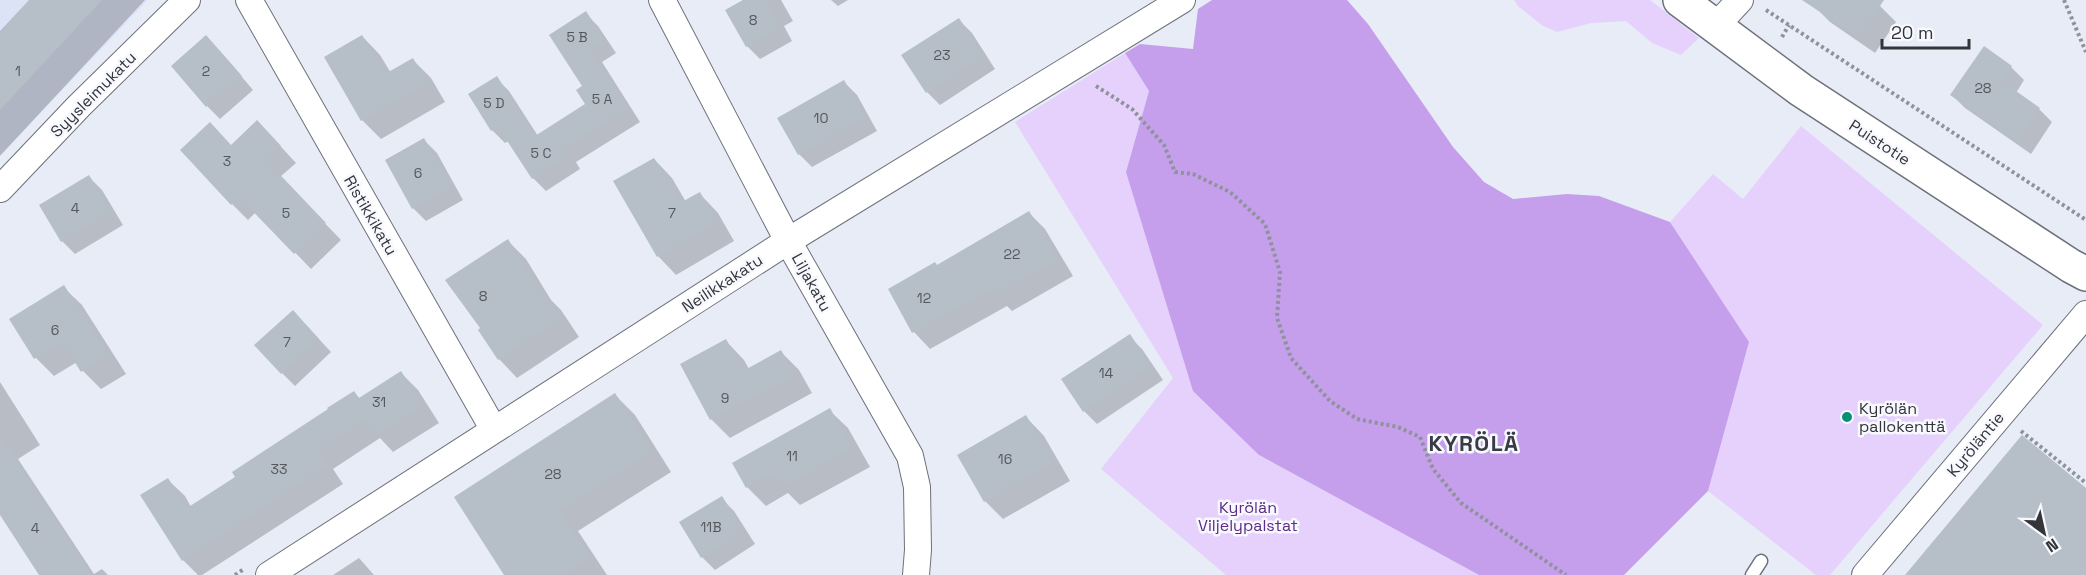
<svg xmlns="http://www.w3.org/2000/svg" width="2086" height="575" font-family="'Space Grotesk',sans-serif">
  <style>
    .built { fill: #dce3f6 }
    .green { fill: #e6d1fc }
    .forest { fill: #c59feb }
    .shadow { fill: #0003 }
    .building { fill: #b6bfc8 }
    .lines { fill: none; stroke-linecap: round; stroke-linejoin: round }
    .lane-casing { stroke: #6d717b; stroke-width: 15 }
    .street-casing { stroke: #6d717b; stroke-width: 28 }
    .secondary-casing { stroke: #6d717b; stroke-width: 36 }
    .path { stroke: #8f929a; stroke-width: 4; stroke-dasharray: 3 3; stroke-linecap: butt }
    .lane { stroke: #fff; stroke-width: 12 }
    .street { stroke: #fff; stroke-width: 26 }
    .secondary { stroke: #fff; stroke-width: 33 }
    .poi-dot { fill: #078f77; stroke: #f7f9fe; stroke-width: 2 }
    .labels { text-anchor: middle; stroke-width: 5; stroke-linejoin: round; paint-order: stroke }
    .number-label { font-size: 14px; fill: #54585d }
    .street-label { font-size: 16px; fill: #333539; stroke: #f7f9fe }
    .poi-label { font-size: 16px; fill: #333539; stroke: #f7f9fe; text-anchor: start }
    .park-label { font-size: 16px; fill: #5c2b83; stroke: #f7f9fe }
    .district-label { font-size: 22px; font-weight: bold; letter-spacing: 1.5px; fill: #393c45; stroke: #f7f9fe }
  </style>
  <rect width="100%" height="100%" fill="#e7ecf7"/>
  <path class="built" d="M0 0H148L0 155Z"/>
  <path class="green" d="M1514 0H1650L1699 38 1681 55 1652 43 1626 21 1591 23 1557 32 1543 26 1518 6Z
    M1125 53 1149 91 1126 172 1259 455 1479 575H1226L1101 469 1173 378 1015 122Z
    M1801 126 2043 325 1830 575H1816L1708 491 1749 342 1670 222 1713 174 1743 199Z"/>
  <path class="forest" d="M1212 0H1347L1368 24 1453 147 1484 182 1513 199 1567 194 1599 196 1670 222 1749 342 1708 491 1624 575H1479L1259 455 1196 394 1193 391 1126 172 1149 91 1125 53 1140 44 1193 49 1198 9Z"/>
  <path class="shadow" d="M31 0H145L0 156V33Z
    M742 0H781L793 21 784 26 792 41 760 59 747 46Z
    M831 0H848L838 6Z
    M1818 0H1882L1879 5 1896 22 1875 53 1830 22 1814 6Z
    M585 13 598 26 616 53 602 62 640 122 576 162 580 169 546 191 533 178 509 141 505 143 492 130 496 78 509 91 538 136 587 104 584 86Z
    M959 20 972 33 995 69 940 105 927 92Z
    M362 36 380 55 391 73 413 60 431 78 445 102 381 139 362 120 326 57Z
    M1984 48 2011 67 2024 80 2016 93 2039 109 2052 122 2031 154 1965 108 1952 95Z
    M219 50 253 90 220 119 207 106Z
    M844 82 857 95 877 131 812 167 799 154Z
    M273 138 296 163 280 177 341 240 311 269 256 212 248 220 232 204Z
    M424 140 437 153 463 200 426 221 413 208Z
    M654 159 672 178 686 202 700 194 718 213 734 241 676 275 658 256Z
    M89 177 102 190 123 225 75 254 62 241Z
    M1029 213 1045 229 1073 276 1012 311 1007 306 930 349 914 332 890 290 938 267Z
    M508 241 526 259 551 300 561 310 579 337 517 378 499 359Z
    M63 287 82 305 126 374 101 389 83 371 77 362 54 376 36 358Z
    M306 325 331 352 295 386 282 373Z
    M1129 336 1142 349 1163 380 1097 424 1084 411Z
    M726 341 744 360 749 369 781 352 799 370 812 393 730 438 711 419 682 365Z
    M401 373 418 390 439 423 393 452 380 438 333 469 343 484 202 575H198L183 560 168 480 185 496 191 507 237 478 354 393 360 399Z
    M0 382 40 445 18 459 94 574 102 569 108 575H41L0 512Z
    M615 395 635 415 671 472 578 531 607 575H506Z
    M829 410 848 428 870 467 800 505 788 493 766 506 748 488 734 464Z
    M1026 417 1044 436 1070 481 1003 519 985 501Z
    M721 498 734 511 755 544 715 570 702 557Z
    M359 558 374 575H333Z"/>
  <path class="building" d="M29 0H102L0 110V31Z
    M743 0H765L780 28 746 47 725 10Z
    M1802 0H1884L1859 38Z
    M586 11 604 39 590 48 628 108 564 149 568 155 532 179 498 127 491 131 468 94 497 76 535 136 585 104 576 90 582 86 549 35Z
    M959 18 983 56 926 93 901 55Z
    M206 35 242 76 206 107 171 66Z
    M362 35 385 74 413 58 427 83 361 121 324 57Z
    M1984 46 2012 66 2002 81 2040 108 2017 142 1950 95Z
    M844 80 865 118 798 155 777 118Z
    M257 120 281 146 266 160 326 223 294 254 239 197 231 205 180 150 210 122 231 145Z
    M424 138 451 187 412 209 385 160Z
    M654 158 680 203 700 192 717 223 657 257 613 181Z
    M89 175 111 211 61 242 39 205Z
    M1029 211 1058 259 995 296 991 290 912 333 888 289 935 262 937 265Z
    M508 239 540 292 543 290 561 318 498 360 478 330 480 328 445 280Z
    M64 285 108 355 81 372 62 342 34 359 9 319Z
    M293 310 319 339 281 374 254 345Z
    M1130 334 1151 366 1083 412 1061 379Z
    M726 339 743 371 781 350 795 375 710 420 680 364Z
    M401 371 423 406 375 436 365 420 317 451 327 466 182 561 140 495 168 478 187 508 235 477 232 472 328 409 327 408 354 391 359 398Z
    M615 393 652 451 560 511 590 558 563 575H504L454 497Z
    M830 408 852 448 781 488 772 473 746 488 732 463Z
    M1026 415 1053 462 984 502 957 455Z
    M2022 435 2086 488V575H1905Z
    M0 436 91 575H39L0 515Z
    M722 496 744 531 701 558 679 522Z"/>
  <g class="lines">
    <defs>
      <path id="lane" d="M1752 575 1761 561"/>
      <path id="street" d="M249 0 494 430
        M662 0 788 241 910 456 917 487 918 550 916 575
        M1715 27 1740 0
        M0 189 79 106 187 0
        M269 575 788 241 1182 0
        M1865 575 2086 314"/>
      <path id="secondary" d="M1680 0 1801 90 2071 266 2086 274"/>
    </defs>
    <use href="#lane" class="lane-casing"/>
    <use href="#street" class="street-casing"/>
    <use href="#secondary" class="secondary-casing"/>
    <path class="path" d="M2064 0 2086 52
      M1766 10 2086 220
      M1782 37 1789 25
      M1096 86 1132 109 1164 145 1175 172 1193 174 1230 192 1265 224 1280 272 1277 318 1291 358 1330 401 1357 419 1398 427 1420 437 1433 469 1461 503 1566 575
      M2021 431 2086 483
      M235 575 244 569"/>
    <use href="#lane" class="lane"/>
    <use href="#street" class="street"/>
    <use href="#secondary" class="secondary"/>
  </g>
  <circle class="poi-dot" cx="1847" cy="417" r="6"/>
  <g class="labels">
    <g class="number-label">
      <text x="753" y="25">8</text>
      <text x="577" y="42">5 B</text>
      <text x="942" y="60">23</text>
      <text x="18" y="76">1</text>
      <text x="206" y="76">2</text>
      <text x="1983" y="93">28</text>
      <text x="602" y="104">5 A</text>
      <text x="494" y="108">5 D</text>
      <text x="821" y="123">10</text>
      <text x="541" y="158">5 C</text>
      <text x="227" y="166">3</text>
      <text x="418" y="178">6</text>
      <text x="75" y="213">4</text>
      <text x="286" y="218">5</text>
      <text x="672" y="218">7</text>
      <text x="1012" y="259">22</text>
      <text x="483" y="301">8</text>
      <text x="924" y="303">12</text>
      <text x="55" y="335">6</text>
      <text x="287" y="347">7</text>
      <text x="1106" y="378">14</text>
      <text x="725" y="403">9</text>
      <text x="379" y="407">31</text>
      <text x="792" y="461">11</text>
      <text x="1005" y="464">16</text>
      <text x="279" y="474">33</text>
      <text x="553" y="479">28</text>
      <text x="711" y="532">11B</text>
      <text x="35" y="533">4</text>
    </g>
    <g class="street-label">
      <text transform="translate(93 94) rotate(-45)" y="6">Syysleimukatu</text>
      <text transform="translate(1880 142) rotate(33)" y="6">Puistotie</text>
      <text transform="translate(371 215) rotate(60)" y="6">Ristikkikatu</text>
      <text transform="translate(812 282) rotate(61)" y="6">Liljakatu</text>
      <text transform="translate(722 283) rotate(-33)" y="6">Neilikkakatu</text>
      <text transform="translate(1975 444) rotate(-50)" y="6">Kyröläntie</text>
    </g>
    <g class="poi-label">
      <text x="1859" y="414">Kyrölän<tspan x="1859" dy="18">pallokenttä</tspan></text>
    </g>
    <g class="park-label">
      <text x="1248" y="513">Kyrölän<tspan x="1248" dy="18">Viljelypalstat</tspan></text>
    </g>
    <g class="district-label">
      <text x="1474" y="451">KYRÖLÄ</text>
    </g>
  </g>
  <g transform="translate(2044 533) rotate(147)" stroke="#f7f9fe" stroke-width="4.5" paint-order="stroke">
  <path d="M0-4.5L10 22L0 15L-10 22Z" fill="#333539"/>
  <text y="-9" font-size="16" font-weight="bold" text-anchor="middle" fill="#333539">N</text>
  </g>
  <path d="M1882 39v9h87v-9" fill="none" stroke="#333539" stroke-width="3"/>
  <text x="1891" y="39" font-size="18" fill="#333539" stroke="#f7f9fe" stroke-width="4.5" paint-order="stroke">20 m</text>
</svg>
